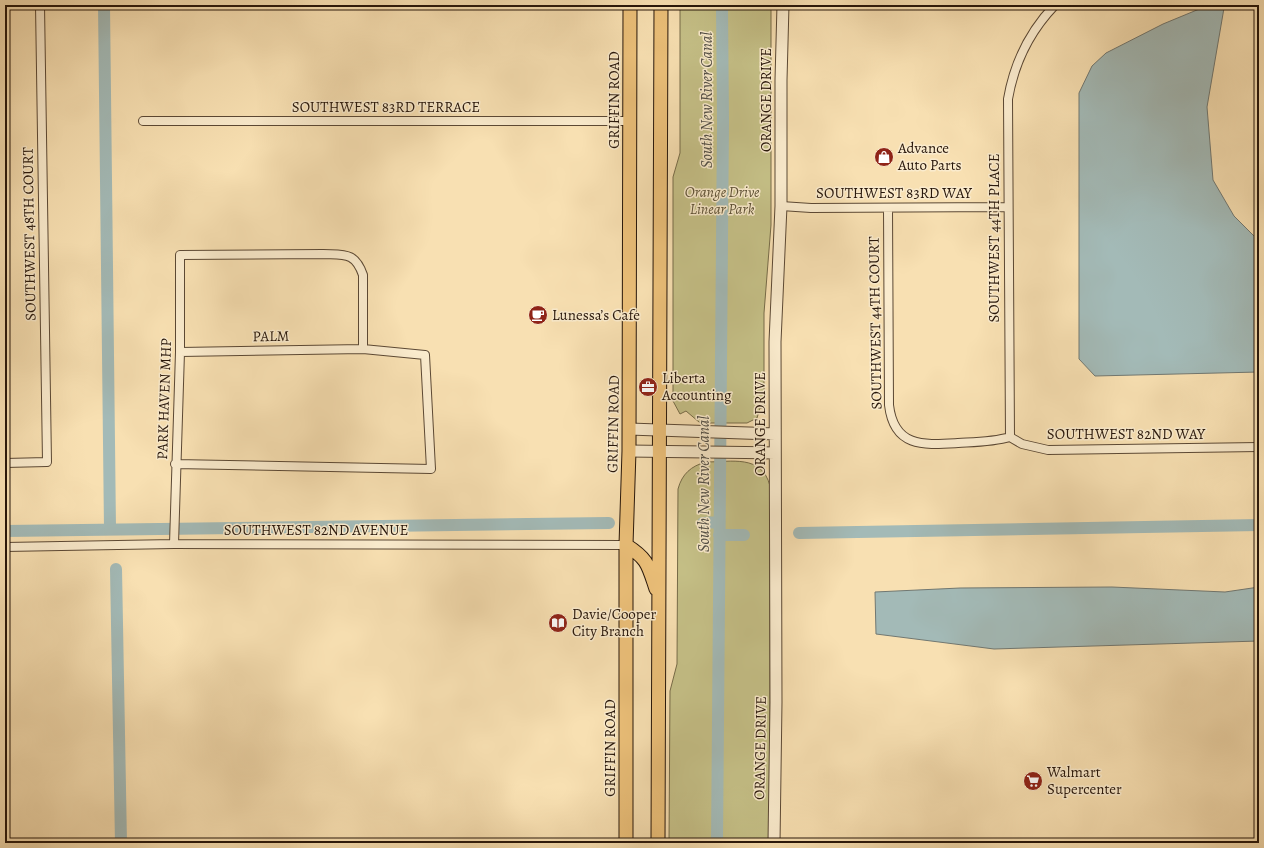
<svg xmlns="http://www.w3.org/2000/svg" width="1264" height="848" font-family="Alegreya,serif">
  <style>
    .green { fill: #c5c087; stroke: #766b48 }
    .water { fill: #a3bab7; stroke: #717872 }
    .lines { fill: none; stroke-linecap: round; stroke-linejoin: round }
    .canal { stroke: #a3bab7; stroke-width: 12 }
    .minor-casing { stroke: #5b4834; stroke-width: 10 }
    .tertiary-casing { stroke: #5b4834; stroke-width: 13 }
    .primary-casing { stroke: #27160a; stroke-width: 15 }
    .minor { stroke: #faebcd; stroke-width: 8 }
    .tertiary { stroke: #faebcd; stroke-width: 11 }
    .primary { stroke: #ecc079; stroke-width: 13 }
    .labels { text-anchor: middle; stroke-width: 3; stroke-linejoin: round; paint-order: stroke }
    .street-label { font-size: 15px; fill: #27160a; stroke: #faebcd }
    .poi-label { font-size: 15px; fill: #27160a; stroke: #faebcd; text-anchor: start }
    .park-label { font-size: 15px; font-style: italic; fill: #5e5236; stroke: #faebcd }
    .water-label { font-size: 16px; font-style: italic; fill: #524f47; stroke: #faebcd }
  </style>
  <rect width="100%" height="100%" fill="#f8e0b2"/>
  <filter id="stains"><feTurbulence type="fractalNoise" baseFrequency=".005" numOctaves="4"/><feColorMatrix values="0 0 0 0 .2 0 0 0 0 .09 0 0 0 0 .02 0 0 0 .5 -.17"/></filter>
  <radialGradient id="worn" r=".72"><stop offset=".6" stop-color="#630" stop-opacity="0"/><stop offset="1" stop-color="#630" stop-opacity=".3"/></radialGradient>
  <path class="green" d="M680 5H771V225L764 313V408H760L757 418 747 423H705L699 422 686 411 680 414 673 401V177L680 153Z
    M706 462C731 462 762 454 770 486V843H669L670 691 677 664 678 489C682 474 691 466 706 462Z"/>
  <path class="water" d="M1209 5H1222L1224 8 1207 107 1213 180 1234 216 1259 241V372L1095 376 1079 359V93L1092 66 1106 53 1163 24Z
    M1112 587 1225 592 1259 587V641L994 649 876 634 875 592 960 588Z"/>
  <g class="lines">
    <path class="canal" d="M104 5 110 529
      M703 523 719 522
      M5 531 609 523
      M799 533 1259 525
      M719 535H744
      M116 569 121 843
      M717 843 723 122 722 5"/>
    <defs>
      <path id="minor" d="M143 121H630
        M781 206 811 208 1007 207
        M888 208 889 405C894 448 924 445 958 443 976 442 993 442 1010 437L1022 444 1048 450 1259 447
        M1010 437 1008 99C1014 64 1030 31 1055 5
        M5 463 47 462 40 5
        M175 464 431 469 425 355 363 349 180 352
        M174 544 180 352V255L323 254C345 255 355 252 363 275V349
        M5 547 174 544 626 545"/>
      <path id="tertiary" d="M629 429 775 434
        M629 451 775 453
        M774 843 776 702 775 342 781 206V80L783 5"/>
      <path id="primary" d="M626 545C648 559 648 565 656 589
        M626 843V545L629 451 630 5
        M658 843 661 5"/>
    </defs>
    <use href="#minor" class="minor-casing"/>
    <use href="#tertiary" class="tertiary-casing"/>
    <use href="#primary" class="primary-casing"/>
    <use href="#minor" class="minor"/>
    <use href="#tertiary" class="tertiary"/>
    <use href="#primary" class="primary"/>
  </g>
  <defs>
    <symbol id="shop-disc" viewBox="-11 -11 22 22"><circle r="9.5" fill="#8f2418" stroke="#faebcd"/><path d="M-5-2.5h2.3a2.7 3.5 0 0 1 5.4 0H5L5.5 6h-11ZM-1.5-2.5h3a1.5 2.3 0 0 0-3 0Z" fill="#fff"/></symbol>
    <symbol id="cafe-disc" viewBox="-11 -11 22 22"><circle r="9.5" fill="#8f2418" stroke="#faebcd"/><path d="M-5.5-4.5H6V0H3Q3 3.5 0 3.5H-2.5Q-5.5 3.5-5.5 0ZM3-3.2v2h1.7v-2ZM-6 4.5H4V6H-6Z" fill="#fff"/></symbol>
    <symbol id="office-disc" viewBox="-11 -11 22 22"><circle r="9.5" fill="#8f2418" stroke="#faebcd"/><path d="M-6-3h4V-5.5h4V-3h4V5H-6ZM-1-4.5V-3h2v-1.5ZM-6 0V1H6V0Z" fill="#fff"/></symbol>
    <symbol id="library-disc" viewBox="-11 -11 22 22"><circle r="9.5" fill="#8f2418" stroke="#faebcd"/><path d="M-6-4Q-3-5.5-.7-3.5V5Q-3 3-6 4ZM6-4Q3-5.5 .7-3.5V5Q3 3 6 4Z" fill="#fff"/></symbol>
    <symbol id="supermarket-disc" viewBox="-11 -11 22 22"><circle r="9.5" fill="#8f2418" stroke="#faebcd"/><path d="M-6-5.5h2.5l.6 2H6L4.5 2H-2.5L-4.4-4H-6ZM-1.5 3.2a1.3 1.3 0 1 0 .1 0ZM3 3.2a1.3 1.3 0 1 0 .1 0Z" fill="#fff"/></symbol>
  </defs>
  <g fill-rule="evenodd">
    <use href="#shop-disc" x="873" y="146" width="22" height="22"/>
    <use href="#cafe-disc" x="527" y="304" width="22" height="22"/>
    <use href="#office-disc" x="637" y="376" width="22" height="22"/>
    <use href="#library-disc" x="547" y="612" width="22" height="22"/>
    <use href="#supermarket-disc" x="1022" y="770" width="22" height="22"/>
  </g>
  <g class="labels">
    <g class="street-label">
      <text transform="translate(614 100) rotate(-90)" y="5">GRIFFIN ROAD</text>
      <text transform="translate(766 100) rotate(-90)" y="5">ORANGE DRIVE</text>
      <text x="386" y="112">SOUTHWEST 83RD TERRACE</text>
      <text x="894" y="198">SOUTHWEST 83RD WAY</text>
      <text transform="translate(29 234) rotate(-91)" y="5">SOUTHWEST 48TH COURT</text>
      <text transform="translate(994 238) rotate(-90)" y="5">SOUTHWEST 44TH PLACE</text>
      <text transform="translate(875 323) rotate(-91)" y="5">SOUTHWEST 44TH COURT</text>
      <text transform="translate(271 336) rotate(-1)" y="5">PALM</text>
      <text transform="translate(164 399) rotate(-88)" y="5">PARK HAVEN MHP</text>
      <text transform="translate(613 424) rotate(-89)" y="5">GRIFFIN ROAD</text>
      <text transform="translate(760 424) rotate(-90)" y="5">ORANGE DRIVE</text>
      <text x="1126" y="439">SOUTHWEST 82ND WAY</text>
      <text x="316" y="535">SOUTHWEST 82ND AVENUE</text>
      <text transform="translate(610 748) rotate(-90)" y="5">GRIFFIN ROAD</text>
      <text transform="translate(760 748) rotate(-89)" y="5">ORANGE DRIVE</text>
    </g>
    <g class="poi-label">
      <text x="898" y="153">Advance<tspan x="898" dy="17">Auto Parts</tspan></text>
      <text x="552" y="320">Lunessa’s Cafe</text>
      <text x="662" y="383">Liberta<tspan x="662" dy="17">Accounting</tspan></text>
      <text x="572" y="619">Davie/Cooper<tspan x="572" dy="17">City Branch</tspan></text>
      <text x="1047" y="777">Walmart<tspan x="1047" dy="17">Supercenter</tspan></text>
    </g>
    <g class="park-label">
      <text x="722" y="197">Orange Drive<tspan x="722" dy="17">Linear Park</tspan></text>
    </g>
    <g class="water-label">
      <text transform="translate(706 100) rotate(-90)" y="6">South New River Canal</text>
      <text transform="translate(703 484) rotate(-90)" y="6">South New River Canal</text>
    </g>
  </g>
  <rect width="1264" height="848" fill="none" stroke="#f8e0b2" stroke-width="20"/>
  <rect x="6" y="6" width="1252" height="836" fill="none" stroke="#27160a" stroke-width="2"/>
  <rect x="10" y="10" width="1244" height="828" fill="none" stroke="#27160a"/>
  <rect width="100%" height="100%" filter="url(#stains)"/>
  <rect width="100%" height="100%" fill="url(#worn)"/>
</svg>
